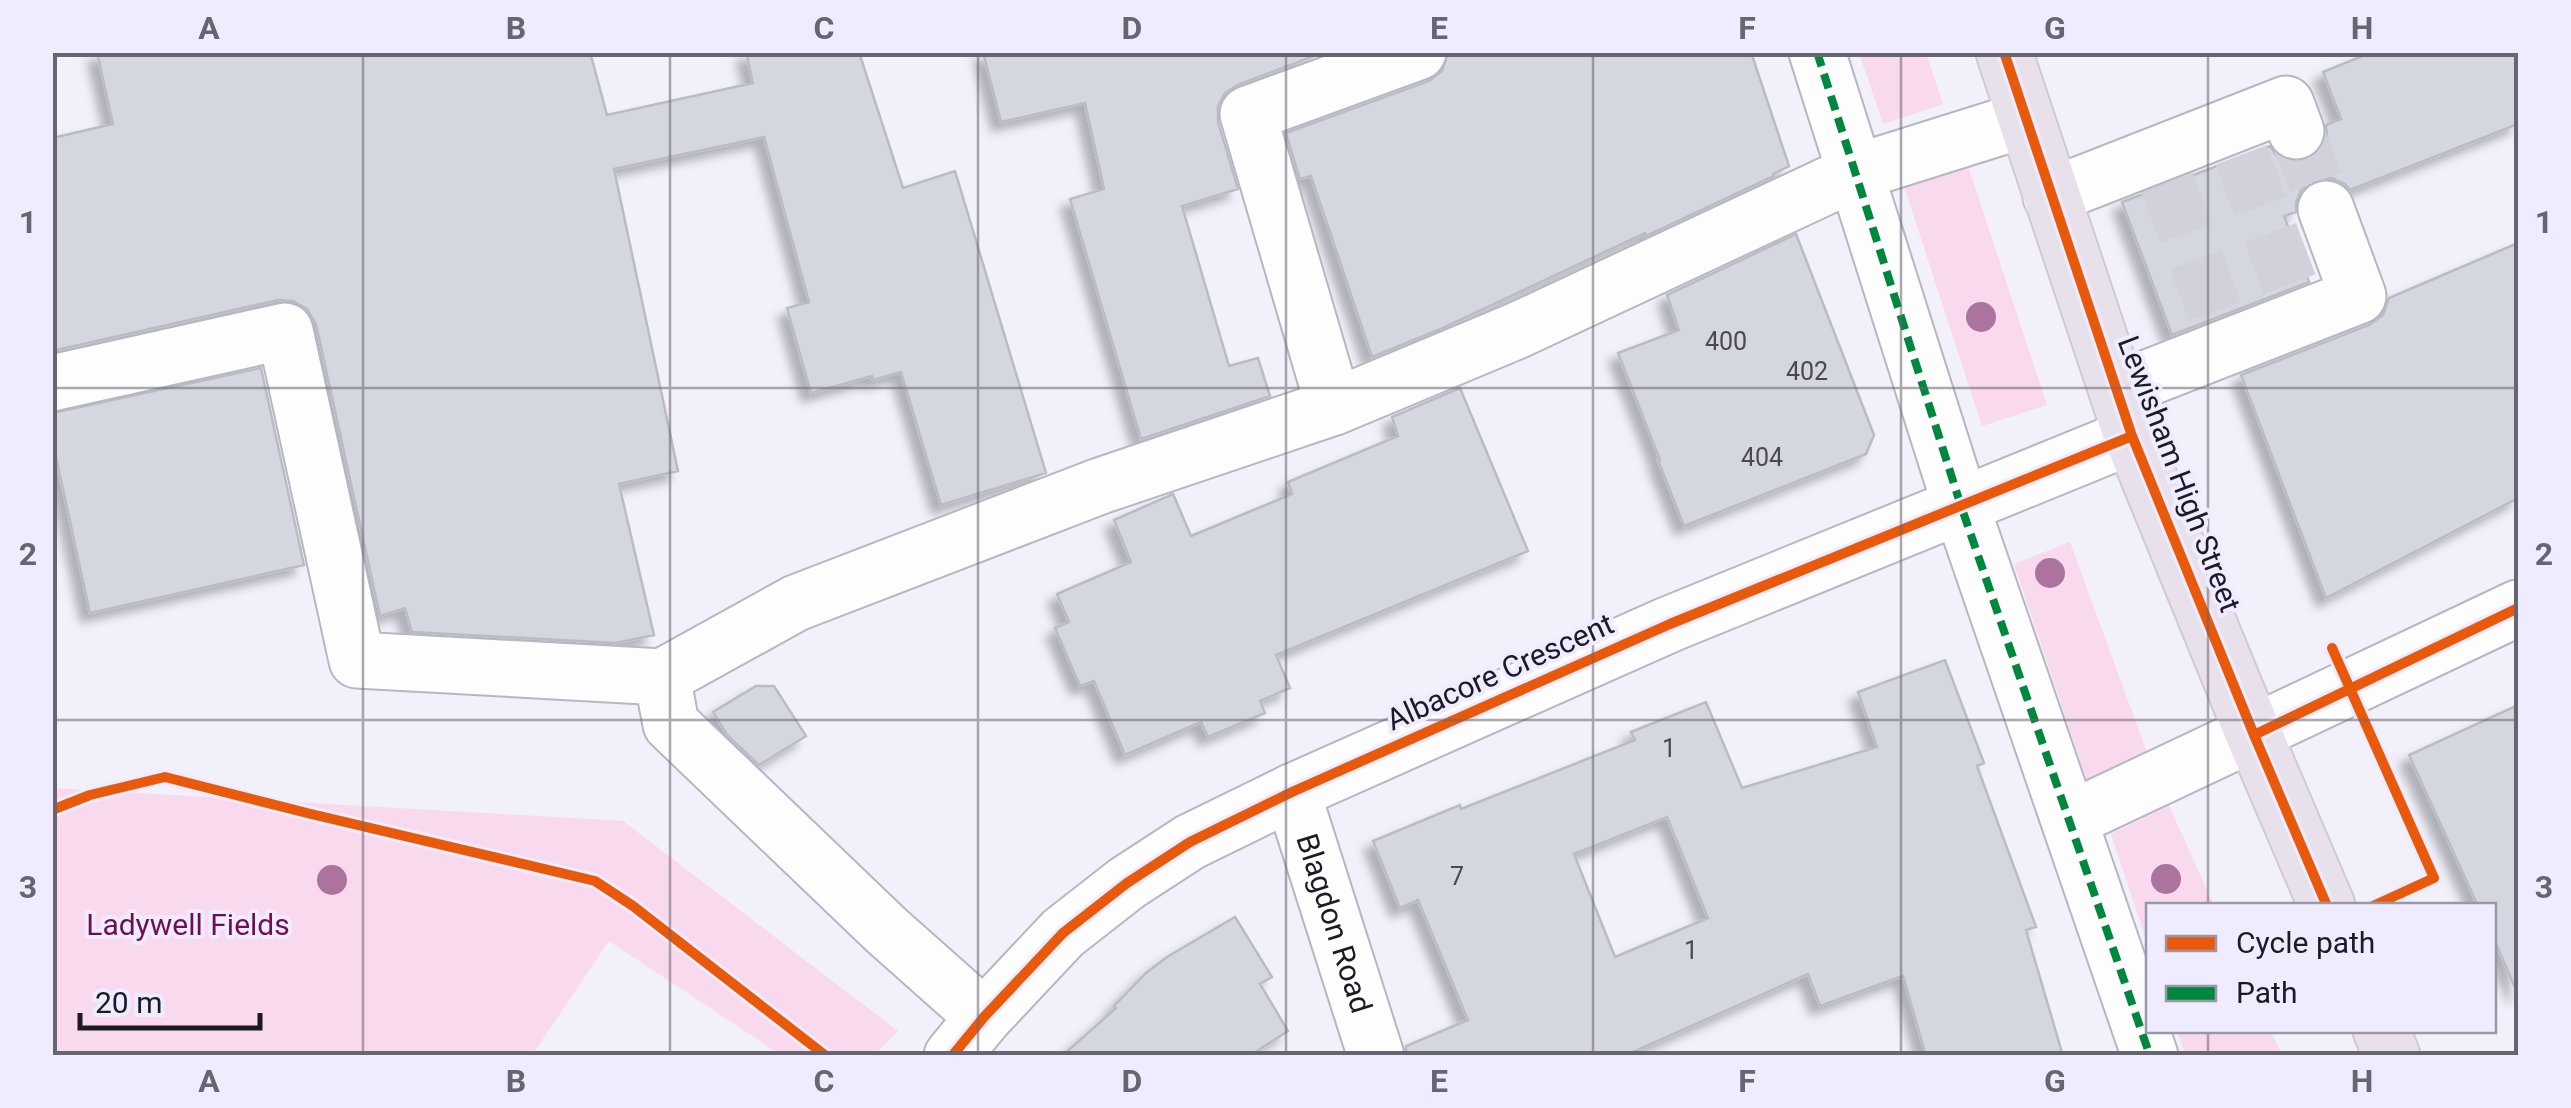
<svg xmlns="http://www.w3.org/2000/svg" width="2571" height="1108" font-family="Roboto,sans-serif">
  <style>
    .green { fill: #f8d9ee }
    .building { fill: #d5d7e0; stroke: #babbc5; stroke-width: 2.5; fill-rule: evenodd; filter: url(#shadow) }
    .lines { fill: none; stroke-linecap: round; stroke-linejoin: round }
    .minor-tunnel { stroke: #d2d0da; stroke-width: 55; stroke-dasharray: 55 28; stroke-linecap: butt }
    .minor-casing { stroke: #b8b6c0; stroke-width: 59 }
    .highway-casing { stroke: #cdccd2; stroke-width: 59 }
    .minor { stroke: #fdfdfe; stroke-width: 55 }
    .highway { stroke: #e8e1eb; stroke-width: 55 }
    .quiet { stroke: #00873e; stroke-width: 8; stroke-dasharray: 15 8; stroke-linecap: butt }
    .cycleway-casing { stroke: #eeecfe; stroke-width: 16 }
    .cycleway { stroke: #e8590c; stroke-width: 10 }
    .tree { fill: #ab739d }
    .grid { fill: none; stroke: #67656f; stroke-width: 2.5; stroke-opacity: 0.55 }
    .labels { text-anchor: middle; stroke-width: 8; stroke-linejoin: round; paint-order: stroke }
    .number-label { font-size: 25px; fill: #4a4953 }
    .street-label { font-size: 30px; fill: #1c1a24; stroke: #eeecfe }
    .park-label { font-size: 30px; fill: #710d51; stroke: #eeecfe }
    .neatline { fill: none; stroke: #67656f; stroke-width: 4 }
    .grid-label { font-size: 32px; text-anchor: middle; font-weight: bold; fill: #67656f }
  </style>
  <defs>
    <filter id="shadow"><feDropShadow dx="-9" dy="9" stdDeviation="5" flood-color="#0004"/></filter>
  </defs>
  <rect width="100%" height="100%" fill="#f2f0fa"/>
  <path class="green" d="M1859 53H1926L1943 104 1883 124Z
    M1965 157 2047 405 1982 426 1901 177Z
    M2070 542 2150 761 2089 787 2014 564Z
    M52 788 623 821 898 1031 874 1055H781L609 941 532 1055H53Z
    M2169 806 2214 905 2148 906V945L2111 834Z
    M2177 1031H2271L2282 1055H2186Z"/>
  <path class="building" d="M97 52H590L607 115 753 83 746 52H859L903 188 955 171 1046 473 941 505 901 372 873 380 872 376 811 393 787 308 809 302 764 137 614 169 678 471 619 484 654 635 616 643 412 632 405 608 380 616 316 324 307 309 293 301 278 300 52 351V138L113 124Z
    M983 52H1325L1237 85 1225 93 1218 106V122L1238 189 1182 206 1229 366 1258 358 1270 396 1141 439 1070 199 1104 189 1085 103 1001 122Z
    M1448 52H1751L1789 166 1773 174 1774 176 1646 236 1645 233 1443 328 1372 357 1311 176 1300 179 1286 133 1429 81 1442 71Z
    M2372 52H2518V124L2350 190 2345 184 2332 178 2314 180 2301 190 2296 203V212L2284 216 2309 282 2172 335 2122 202 2270 146 2277 156 2290 162 2308 160 2321 150 2327 137 2326 125 2341 119 2323 72Z
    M1796 234 1874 435 1866 454 1684 526 1658 460H1660L1618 353 1679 330 1667 295Z
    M2518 243V498L2326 598 2241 375 2369 325 2383 315 2389 298Z
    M261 368 304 565 90 613 52 439V413Z
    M1460 388 1528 551 1276 655 1290 688 1260 701 1265 713 1208 737 1201 722 1125 755 1094 681 1080 686 1055 628 1069 622 1057 594 1131 562 1114 520 1173 494 1191 536 1292 494 1288 482 1398 436 1392 417Z
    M1945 660 1984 763 1977 766 2036 927 2026 930 2063 1056H1926L1903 976 1820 1006 1808 974 1624 1056H1406V1046L1468 1020 1418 900 1400 908 1373 841 1460 805 1461 809 1635 740 1631 732 1706 702 1742 788 1877 747 1858 692ZM1667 817 1708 918 1615 957 1574 854Z
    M756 686H774L806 736 759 765 727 735 713 712Z
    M2518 705V995L2494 939V906H2478L2409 755Z
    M1235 917 1272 977 1260 984 1288 1031 1249 1056H1062L1116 1008 1114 1006 1146 973 1167 957Z"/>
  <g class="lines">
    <path class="minor-tunnel" d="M2296 131 2326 209
      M2241 155 2302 317
      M2167 182 2228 347"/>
    <defs>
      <g id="minor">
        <path d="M1817 52 1961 506 2150 1056"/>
        <path d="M2051 196 2286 104 2296 131"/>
        <path d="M52 383 285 331 357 660 662 677"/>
        <path d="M2117 390 2358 296 2326 209"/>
        <path d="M1334 407 1248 114 1418 52"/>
        <path id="s1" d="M1292 792 1376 1056"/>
        <path d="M2069 820 2518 608"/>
        <path d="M984 1017 886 930 671 724 662 677 796 603 1100 486 1334 407 1516 331 1854 173 2026 119"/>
        <path d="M952 1056 984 1017 1063 933 1127 883 1190 842 1292 792 1670 624 2132 436"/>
      </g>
      <path id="highway" d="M2004 52 2132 436 2254 735 2327 906
        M2381 1030 2392 1056"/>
    </defs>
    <use href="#minor" class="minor-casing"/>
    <use href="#highway" class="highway-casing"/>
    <use href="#minor" class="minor"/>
    <use href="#highway" class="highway"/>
    <path class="quiet" d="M1817 52 1961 506 2150 1056"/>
    <defs>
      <path id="cycleway" d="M2004 52 2132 436 2254 735 2327 906
        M2332 648 2434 878 2373 906
        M2254 735 2518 608
        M52 810 90 795 165 777 311 814 595 881 633 906 826 1056
        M952 1056 984 1017 1063 933 1127 883 1190 842 1292 792 1670 624 2132 436"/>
    </defs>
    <use href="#cycleway" class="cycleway-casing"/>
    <use href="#cycleway" class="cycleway"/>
  </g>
  <g class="tree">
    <circle cx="1981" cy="317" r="15"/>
    <circle cx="2050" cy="573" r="15"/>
    <circle cx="2166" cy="879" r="15"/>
    <circle cx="332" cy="880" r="15"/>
  </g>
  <path class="grid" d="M363 52V1056M670 52V1056M978 52V1056M1286 52V1056M1593 52V1056M1901 52V1056M2208 52V906M52 388H2518M52 720H2518M2208 1030V1056"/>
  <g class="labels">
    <g class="number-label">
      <text x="1726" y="350">400</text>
      <text x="1807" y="380">402</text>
      <text x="1762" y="466">404</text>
      <text x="1669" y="757">1</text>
      <text x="1457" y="885">7</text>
      <text x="1691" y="959">1</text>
    </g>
    <g class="street-label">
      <text transform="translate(2179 474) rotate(69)" y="10">Lewisham High Street</text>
      <text transform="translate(1500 672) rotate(-24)" y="10">Albacore Crescent</text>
      <text dy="10" stroke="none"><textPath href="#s1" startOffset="138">Blagdon Road</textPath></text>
    </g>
    <g class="park-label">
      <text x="188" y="935">Ladywell Fields</text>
    </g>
  </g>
  <rect width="2571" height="1108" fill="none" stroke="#eeecfe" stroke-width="110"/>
  <rect x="2146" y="903" width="350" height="130" fill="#eeecfe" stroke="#9a98a7" stroke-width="2.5"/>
  <rect x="2166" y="936" width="50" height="15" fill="#e8590c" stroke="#9a98a7" stroke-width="2.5"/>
  <text x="2236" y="953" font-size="30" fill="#1c1a24">Cycle path</text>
  <rect x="2166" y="986" width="50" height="15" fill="#00873e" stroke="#9a98a7" stroke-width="2.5"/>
  <text x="2236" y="1003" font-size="30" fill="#1c1a24">Path</text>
  <path d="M80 1013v15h180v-15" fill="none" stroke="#1c1a24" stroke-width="5"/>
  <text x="95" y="1013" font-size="30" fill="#1c1a24" stroke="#eeecfe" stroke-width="8" paint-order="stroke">20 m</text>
  <rect x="55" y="55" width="2461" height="998" class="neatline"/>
  <g class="grid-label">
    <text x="209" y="39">A</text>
    <text x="516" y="39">B</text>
    <text x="824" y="39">C</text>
    <text x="1132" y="39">D</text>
    <text x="1439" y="39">E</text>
    <text x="1747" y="39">F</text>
    <text x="2055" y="39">G</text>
    <text x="2362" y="39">H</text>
    <text x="28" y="233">1</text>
    <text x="2544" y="233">1</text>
    <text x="28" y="565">2</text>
    <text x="2544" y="565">2</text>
    <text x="28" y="898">3</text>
    <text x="2544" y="898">3</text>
    <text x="209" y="1092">A</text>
    <text x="516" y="1092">B</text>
    <text x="824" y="1092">C</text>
    <text x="1132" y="1092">D</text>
    <text x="1439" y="1092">E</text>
    <text x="1747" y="1092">F</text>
    <text x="2055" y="1092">G</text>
    <text x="2362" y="1092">H</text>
  </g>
</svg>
